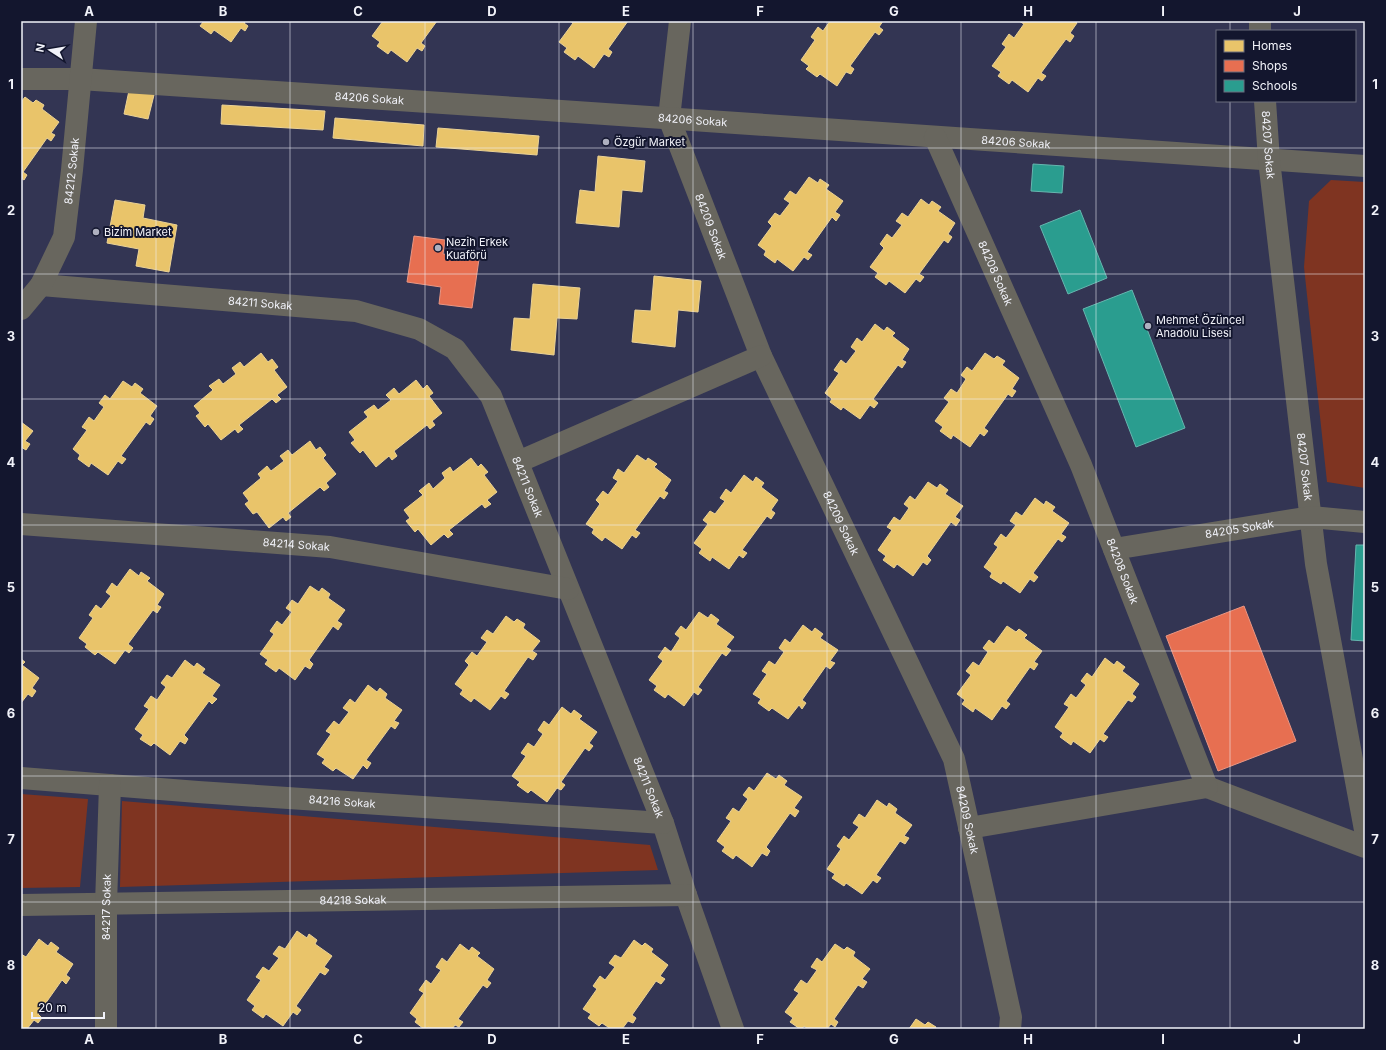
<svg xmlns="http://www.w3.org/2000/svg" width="1386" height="1050" font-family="Inter,sans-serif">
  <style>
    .green { fill: #7f3421 }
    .homes { fill: #e9c46a; stroke: #ebd295 }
    .shops { fill: #e76f51; stroke: #ea9683 }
    .schools { fill: #2a9d8f; stroke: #66b6af }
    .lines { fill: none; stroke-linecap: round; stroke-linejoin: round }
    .minor { stroke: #68665e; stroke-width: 22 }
    .grid { fill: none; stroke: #f1f2f9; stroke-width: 1; stroke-opacity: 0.55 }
    .poi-dot { fill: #aeb0bf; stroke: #13162e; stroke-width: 1.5 }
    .labels { text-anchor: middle; stroke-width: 4; stroke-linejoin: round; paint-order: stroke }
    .street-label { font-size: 11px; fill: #f1f2f9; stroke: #13162e }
    .poi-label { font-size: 11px; fill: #f1f2f9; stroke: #13162e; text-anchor: start }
    .neatline { fill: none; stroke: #f1f2f9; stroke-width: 1.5 }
    .grid-label { font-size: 13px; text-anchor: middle; font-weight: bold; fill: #f1f2f9 }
  </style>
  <rect width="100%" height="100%" fill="#333553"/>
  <path class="green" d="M1331 180 1365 182V488L1327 482 1304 267 1309 201Z
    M21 794 88 799 80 887 21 888Z
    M122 801 650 845 658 870 120 887Z"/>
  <path class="homes" d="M202 21H246L244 23 248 26 245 31 241 28 231 42 214 30 211 34 200 26 203 22Z
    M383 21H437L421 43 425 46 422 51 417 48 407 62 391 50 388 54 377 46 380 42 372 36Z
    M570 21H628L608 49 612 52 609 57 604 54 594 68 578 56 575 60 564 52 567 48 559 42 573 23Z
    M830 21H883L879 27 883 30 879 35 875 32 850 66 854 69 851 74 846 72 837 86 820 74 817 77 806 69 809 66 801 60 815 40 811 37 818 27 823 31Z
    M1019 21H1075L1077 23 1070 33 1074 36 1070 42 1066 39 1041 73 1046 76 1042 81 1038 78 1028 92 1012 80 1009 84 998 76 1001 72 992 66 1006 47 1002 44 1009 34 1014 38 1024 24Z
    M130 86 155 91 148 119 124 114Z
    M25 97 33 103 36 100 44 105 42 109 59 122 51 133 55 135 51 141 47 138 23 172 27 175 24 180 21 178V102Z
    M222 105 325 111 323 130 221 124Z
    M335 118 424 125 423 146 333 138Z
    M438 128 539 136 537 155 436 147Z
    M598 156 645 161 642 192 622 190 619 227 576 223 580 190 595 192Z
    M809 177 818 183 820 179 829 185 826 189 843 201 835 212 840 215 836 221 832 217 807 252 812 255 808 260 804 257 793 271 777 259 775 263 764 255 766 251 758 245 772 226 768 222 775 213 780 216 790 203 784 199 790 191 796 195Z
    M921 199 929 205 932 201 941 207 938 211 955 223 948 234 952 237 948 243 944 240 919 274 924 277 920 282 916 279 905 293 889 281 886 285 875 277 878 273 870 267 884 248 880 244 887 234 892 238 902 225 896 221 902 213 908 217Z
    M115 200 145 205 143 218 177 225 169 272 136 266 139 249 107 243Z
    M654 276 701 281 698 312 678 310 675 347 632 342 635 310 651 311Z
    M533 284 580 288 577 319 557 318 554 355 511 350 514 318 530 319Z
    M875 324 884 331 887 327 895 333 892 336 909 349 902 360 906 362 902 368 898 365 873 399 878 403 874 408 870 405 860 419 843 407 841 410 830 402 832 399 825 393 839 373 834 370 841 360 846 364 856 351 851 347 857 338 862 342Z
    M261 353 268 362 272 359 278 367 274 370 287 387 277 395 281 399 276 403 272 399 239 425 243 429 238 433 235 429 221 440 208 424 205 427 196 416 200 413 194 406 213 390 209 386 219 379 223 384 236 374 232 368 240 362 244 367Z
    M985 353 994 359 997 356 1005 361 1002 365 1019 378 1012 389 1016 391 1012 397 1008 394 984 428 988 431 984 436 980 433 970 447 953 435 951 439 940 431 943 427 935 421 949 402 944 398 951 389 957 393 966 379 961 375 967 367 972 371Z
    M416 380 423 389 427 385 433 393 429 396 442 413 432 421 435 425 430 429 427 425 394 451 397 456 392 460 389 456 376 467 363 450 360 453 351 443 355 440 349 432 368 417 364 412 374 405 378 410 391 400 386 395 394 388 399 394Z
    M123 381 132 387 135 383 143 389 140 393 157 406 150 416 154 419 150 425 146 422 121 456 126 459 122 464 118 461 108 475 91 463 89 467 78 459 80 455 73 449 87 430 82 427 89 417 94 421 104 407 99 403 105 395 110 399Z
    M21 422 33 431 25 441 30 444 26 450 21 447Z
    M310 441 316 450 320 447 326 455 323 458 336 474 326 483 329 487 324 491 320 487 288 513 291 517 286 521 283 517 269 528 257 512 253 514 245 504 249 501 243 493 261 478 258 474 267 466 271 471 284 461 280 456 288 450 292 455Z
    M637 455 646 461 648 458 657 464 654 467 671 480 664 491 668 493 664 499 660 496 635 530 640 533 636 538 632 535 622 549 605 537 602 541 592 533 594 529 586 524 600 504 596 500 603 491 608 495 618 481 613 478 618 469 624 473Z
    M471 458 478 467 481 464 488 472 484 475 497 492 487 500 491 504 485 508 482 504 449 530 453 534 448 538 444 534 431 545 418 529 415 532 406 521 410 518 404 510 423 495 419 491 429 483 433 489 445 478 442 473 450 467 453 472Z
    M744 475 753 482 756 477 764 483 761 487 778 500 771 510 775 513 771 519 767 516 742 550 747 553 743 558 739 555 729 569 712 557 710 561 699 553 702 549 694 543 708 524 703 520 710 511 715 514 725 501 720 498 726 489 731 493Z
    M928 482 937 488 940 484 948 490 945 494 963 506 955 517 960 520 956 526 951 522 927 556 931 560 927 565 923 562 913 576 897 564 894 568 883 560 886 556 878 550 892 530 887 527 894 517 900 521 909 508 904 504 910 496 915 500Z
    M1035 498 1044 505 1046 501 1055 507 1052 511 1069 523 1061 534 1066 537 1062 542 1058 539 1033 573 1038 577 1034 582 1030 579 1020 593 1003 581 1001 584 990 577 992 573 984 567 998 547 994 544 1001 534 1006 538 1016 525 1010 521 1016 512 1022 516Z
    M130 569 139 576 141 572 150 578 147 581 164 594 157 605 161 607 157 613 153 610 128 644 133 648 129 653 125 650 115 664 98 652 95 655 85 647 87 644 79 638 93 618 89 615 96 605 101 609 111 596 106 592 112 583 117 587Z
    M310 586 319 592 322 588 330 594 328 598 345 610 337 621 342 624 338 630 333 626 309 660 313 664 310 669 305 666 295 680 279 668 276 672 265 664 268 660 260 654 274 634 270 631 277 621 282 625 292 612 286 608 292 600 298 604Z
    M699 612 708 618 711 614 719 620 716 624 734 637 726 647 731 650 726 656 722 653 698 687 702 690 698 695 694 692 684 706 668 694 665 698 654 690 657 686 649 680 663 661 658 657 665 647 671 652 680 638 675 634 681 626 686 630Z
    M506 616 514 622 517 619 525 624 523 628 540 641 532 651 537 654 533 660 528 657 504 691 509 694 505 699 501 696 490 710 474 698 471 702 460 694 463 690 455 684 469 665 465 661 472 652 477 656 487 642 481 638 487 630 493 634Z
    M803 625 812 632 815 628 823 634 820 638 838 650 830 661 835 663 830 669 826 666 802 700 806 703 802 709 799 705 788 719 772 708 769 711 758 703 761 699 753 694 767 674 762 671 769 661 775 665 784 652 779 648 785 639 790 643Z
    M1007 626 1016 632 1019 629 1027 635 1024 638 1042 651 1034 662 1038 664 1034 670 1030 667 1006 701 1010 704 1006 709 1002 706 992 720 975 708 973 712 962 704 965 700 957 694 971 675 966 671 973 662 979 666 988 652 983 648 989 640 994 644Z
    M1105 658 1114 665 1117 661 1125 667 1122 671 1139 684 1132 694 1136 697 1132 702 1128 700 1103 734 1108 737 1104 742 1100 739 1090 753 1073 741 1071 745 1060 737 1063 733 1055 727 1069 707 1064 704 1071 694 1076 698 1086 685 1081 681 1087 673 1092 677Z
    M21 659 25 662 22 665 39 678 32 688 36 691 32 697 28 694 21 703Z
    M185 660 194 667 197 663 205 669 202 673 220 685 212 696 217 699 212 704 209 701 184 735 188 739 185 744 180 741 170 755 154 743 151 746 140 739 143 735 135 729 149 709 144 706 151 696 157 700 166 687 161 683 167 675 172 678Z
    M368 685 377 692 380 688 387 694 385 698 402 710 394 721 399 723 395 729 391 726 366 760 371 763 367 769 363 765 353 779 336 768 333 771 322 763 325 759 317 754 331 734 326 731 334 721 339 725 349 712 343 708 350 699 355 703Z
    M562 707 571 714 574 710 582 716 579 719 597 732 589 743 593 746 589 751 585 748 561 782 565 785 561 790 557 788 547 802 531 790 528 793 517 785 520 782 512 776 526 756 521 753 528 743 534 747 543 734 538 730 544 721 549 725Z
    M767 773 776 779 779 775 787 781 784 785 802 797 794 808 799 811 795 817 790 813 766 847 770 851 767 856 762 853 752 867 736 855 733 859 722 851 725 847 717 841 731 821 726 818 733 808 739 812 748 799 743 795 749 787 754 791Z
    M877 800 887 807 889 803 897 809 895 813 912 825 904 836 909 838 905 844 900 841 876 875 881 878 877 883 873 880 862 894 846 883 844 886 832 878 835 874 827 869 841 849 837 846 844 836 849 840 859 827 853 823 859 814 865 818Z
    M297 931 307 938 309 934 317 940 315 944 332 956 324 967 329 970 325 975 320 972 296 1006 301 1010 297 1015 293 1012 283 1026 266 1014 263 1018 252 1010 255 1006 247 1000 261 980 256 977 263 967 269 971 279 958 273 954 279 946 285 949Z
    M39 939 48 946 51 942 59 948 56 952 73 964 66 975 70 978 66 984 62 980 38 1014 42 1018 38 1023 34 1020 27 1029H21V954L26 957Z
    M634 940 642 946 645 943 653 949 651 952 668 965 660 976 665 979 661 984 656 981 632 1015 636 1018 633 1023 628 1021 622 1029H611L602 1023 599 1026 588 1018 591 1014 583 1009 597 989 593 986 600 976 605 980 615 967 609 963 615 955 621 958Z
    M460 944 469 951 472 947 480 953 477 956 494 969 487 980 491 983 487 988 483 985 458 1019 463 1022 459 1027 455 1025 452 1029H432L428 1027 427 1029H424L415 1022 417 1019 410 1013 424 993 419 990 426 980 431 984 441 970 436 967 442 958 447 962Z
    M835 944 844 950 847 947 855 952 853 956 870 969 862 979 867 982 863 988 858 985 834 1019 838 1022 835 1027 831 1024 827 1029H808L804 1026 802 1029H800L790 1022 793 1018 785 1012 799 993 794 990 801 980 807 984 817 970 811 967 817 958 822 962Z
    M916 1019 925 1025 928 1022 936 1027 935 1029H909Z"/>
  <path class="shops" d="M414 236 445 240 443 254 479 259 472 308 439 304 441 287 407 282Z
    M1244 606 1296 741 1218 771 1166 636Z"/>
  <path class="schools" d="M1033 164 1064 166 1062 193 1031 191Z
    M1080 210 1107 278 1068 294 1040 226Z
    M1132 290 1185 428 1136 447 1083 309Z
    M1356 545H1365V641L1351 640Z"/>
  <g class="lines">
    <g class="minor">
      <path id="s1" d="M680 21 669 118 761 356 954 759 1011 1017 1010 1029"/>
      <path d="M1260 21V31"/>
      <path id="s2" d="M21 79H80L532 109 1365 166"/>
      <path id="s3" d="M1265 101 1269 160 1316 564 1365 830"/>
      <path id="s4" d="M935 137 1081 465 1207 787"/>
      <path id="s5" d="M41 285 356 311 419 329 455 349 491 396 663 823 686 895 733 1029"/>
      <path id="s6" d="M21 309 41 285 64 237 72 170 86 21"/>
      <path d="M518 462 761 356"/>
      <path id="s7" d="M21 524 330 547 568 589"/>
      <path id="s8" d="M1114 549 1311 517 1365 522"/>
      <path id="s9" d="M21 778 198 792 663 823"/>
      <path d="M1207 787 1365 847"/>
      <path d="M969 828 1207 787"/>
      <path id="s10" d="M21 905 686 895"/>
      <path id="s11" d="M106 1029V904L110 785"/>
    </g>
  </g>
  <path class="grid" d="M156 21V1029M290 21V1029M425 21V1029M559 21V1029M693 21V1029M827 21V1029M961 21V1029M1096 21V1029M1230 21V31M1230 101V1029M21 148H1365M21 274H1365M21 399H1365M21 525H1365M21 651H1365M21 776H1365M21 902H1365"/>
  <g class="poi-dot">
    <circle cx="606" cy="142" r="4"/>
    <circle cx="96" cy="232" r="4"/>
    <circle cx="438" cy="248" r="4"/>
    <circle cx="1148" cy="326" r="4"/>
  </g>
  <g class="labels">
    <g class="street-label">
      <text dy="4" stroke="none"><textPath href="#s2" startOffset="349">84206 Sokak</textPath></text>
      <text dy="4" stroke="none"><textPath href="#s2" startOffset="673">84206 Sokak</textPath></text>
      <text dy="4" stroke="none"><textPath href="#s2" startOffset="997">84206 Sokak</textPath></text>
      <text dy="4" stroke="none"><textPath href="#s3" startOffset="44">84207 Sokak</textPath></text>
      <text dy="4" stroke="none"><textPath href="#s6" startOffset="151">84212 Sokak</textPath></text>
      <text dy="4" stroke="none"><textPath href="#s1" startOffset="214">84209 Sokak</textPath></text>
      <text dy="4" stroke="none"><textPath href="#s4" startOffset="149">84208 Sokak</textPath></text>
      <text dy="4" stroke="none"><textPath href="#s5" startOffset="220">84211 Sokak</textPath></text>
      <text dy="4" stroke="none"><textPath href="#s3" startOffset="368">84207 Sokak</textPath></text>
      <text dy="4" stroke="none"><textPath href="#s5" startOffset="580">84211 Sokak</textPath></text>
      <text dy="4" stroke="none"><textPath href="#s1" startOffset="538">84209 Sokak</textPath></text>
      <text dy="4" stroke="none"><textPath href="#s8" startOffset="127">84205 Sokak</textPath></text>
      <text dy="4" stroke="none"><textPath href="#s7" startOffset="276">84214 Sokak</textPath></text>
      <text dy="4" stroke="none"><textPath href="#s4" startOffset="473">84208 Sokak</textPath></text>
      <text dy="4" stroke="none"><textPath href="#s5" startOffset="904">84211 Sokak</textPath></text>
      <text dy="4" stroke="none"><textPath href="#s9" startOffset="322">84216 Sokak</textPath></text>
      <text dy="4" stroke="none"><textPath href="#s1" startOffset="862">84209 Sokak</textPath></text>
      <text dy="4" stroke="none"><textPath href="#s10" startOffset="332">84218 Sokak</textPath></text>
      <text dy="4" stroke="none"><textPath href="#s11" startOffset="122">84217 Sokak</textPath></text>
    </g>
    <g class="poi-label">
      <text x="614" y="146">Özgür Market</text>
      <text x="104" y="236">Bizim Market</text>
      <text x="446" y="246">Nezih Erkek<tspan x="446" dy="13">Kuaförü</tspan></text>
      <text x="1156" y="324">Mehmet Özüncel<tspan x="1156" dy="13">Anadolu Lisesi</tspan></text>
    </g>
  </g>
  <rect width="1386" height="1050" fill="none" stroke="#13162e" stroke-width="44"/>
  <rect x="1216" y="30" width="140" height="72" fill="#13162e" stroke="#6c6e7f"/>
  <rect x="1224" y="40" width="20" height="12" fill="#e9c46a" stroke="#6c6e7f"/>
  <text x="1252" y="50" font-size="12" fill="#f1f2f9">Homes</text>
  <rect x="1224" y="60" width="20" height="12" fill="#e76f51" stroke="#6c6e7f"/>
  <text x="1252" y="70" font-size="12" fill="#f1f2f9">Shops</text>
  <rect x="1224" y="80" width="20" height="12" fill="#2a9d8f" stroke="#6c6e7f"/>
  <text x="1252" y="90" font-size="12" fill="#f1f2f9">Schools</text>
  <g transform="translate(50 50) rotate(282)" stroke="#13162e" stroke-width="3" paint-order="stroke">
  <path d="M0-3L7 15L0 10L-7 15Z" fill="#f1f2f9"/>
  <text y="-6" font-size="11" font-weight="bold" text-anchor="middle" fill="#f1f2f9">N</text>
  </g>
  <path d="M32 1012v6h72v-6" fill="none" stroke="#f1f2f9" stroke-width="2"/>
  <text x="38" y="1012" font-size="12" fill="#f1f2f9" stroke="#13162e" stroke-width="3" paint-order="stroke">20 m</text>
  <rect x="22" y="22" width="1342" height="1006" class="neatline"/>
  <g class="grid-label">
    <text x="89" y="16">A</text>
    <text x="223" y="16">B</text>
    <text x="358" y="16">C</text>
    <text x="492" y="16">D</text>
    <text x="626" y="16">E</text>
    <text x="760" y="16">F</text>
    <text x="894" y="16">G</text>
    <text x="1028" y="16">H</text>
    <text x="1163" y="16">I</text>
    <text x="1297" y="16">J</text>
    <text x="11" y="89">1</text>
    <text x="1375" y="89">1</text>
    <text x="11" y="215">2</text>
    <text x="1375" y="215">2</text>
    <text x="11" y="341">3</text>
    <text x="1375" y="341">3</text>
    <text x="11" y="467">4</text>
    <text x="1375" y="467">4</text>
    <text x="11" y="592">5</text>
    <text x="1375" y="592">5</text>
    <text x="11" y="718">6</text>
    <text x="1375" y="718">6</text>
    <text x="11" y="844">7</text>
    <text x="1375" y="844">7</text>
    <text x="11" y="970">8</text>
    <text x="1375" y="970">8</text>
    <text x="89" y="1044">A</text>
    <text x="223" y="1044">B</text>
    <text x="358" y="1044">C</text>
    <text x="492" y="1044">D</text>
    <text x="626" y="1044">E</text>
    <text x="760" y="1044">F</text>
    <text x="894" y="1044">G</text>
    <text x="1028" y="1044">H</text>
    <text x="1163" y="1044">I</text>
    <text x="1297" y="1044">J</text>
  </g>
</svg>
